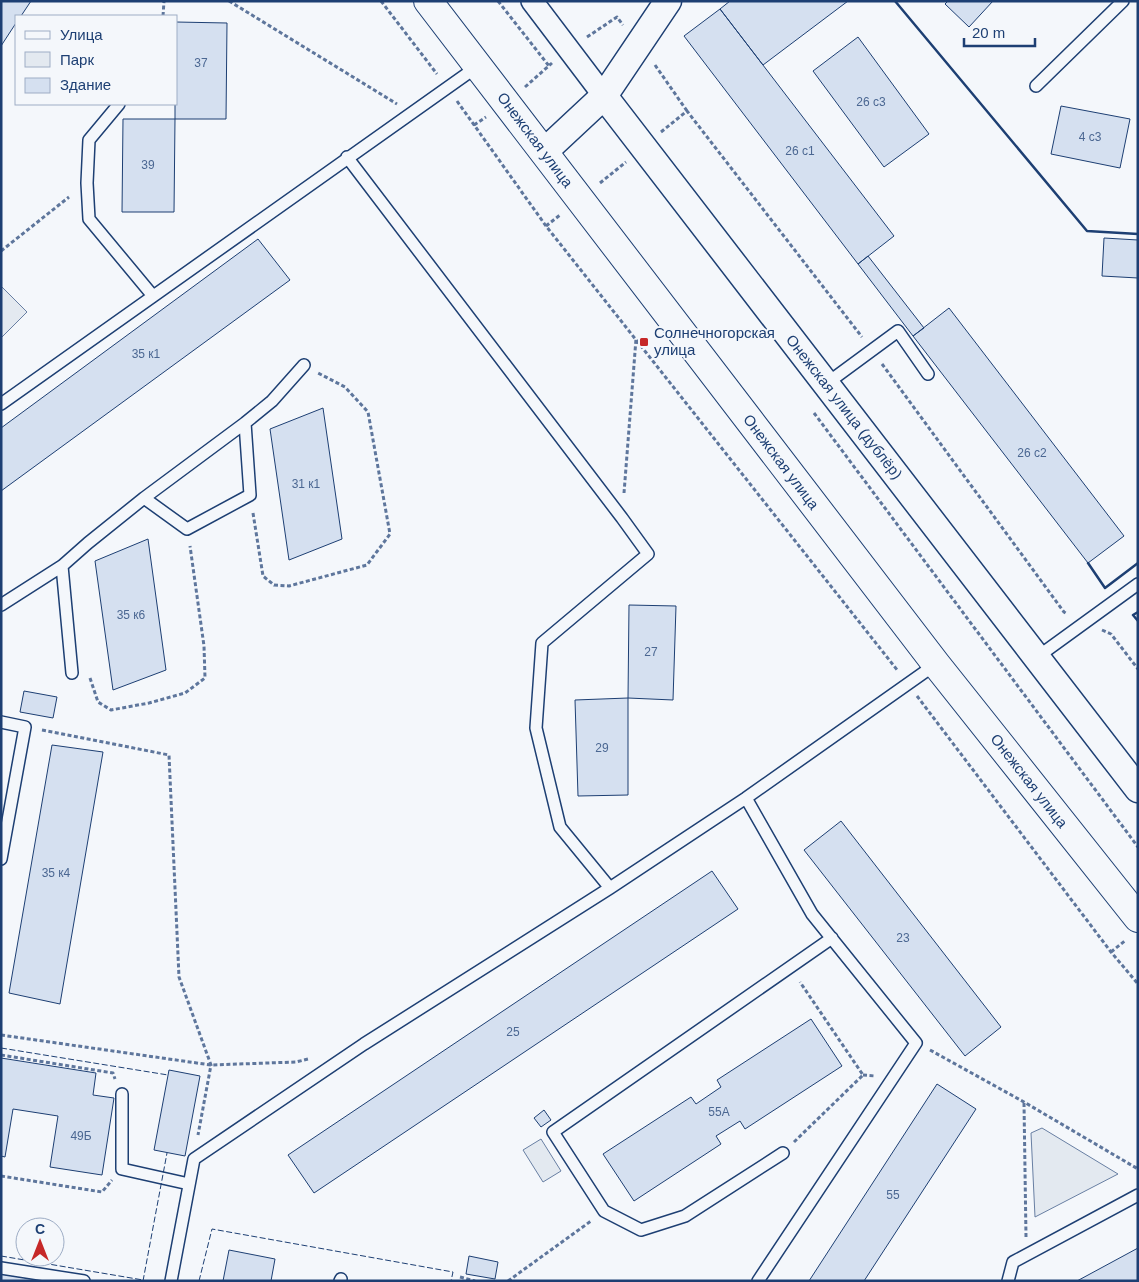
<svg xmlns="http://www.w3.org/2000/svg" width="1139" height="1282" font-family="Helvetica,sans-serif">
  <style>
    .green { fill: #e3e9f0; stroke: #687fa3 }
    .building { fill: #d5e0f0; stroke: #1d3f73 }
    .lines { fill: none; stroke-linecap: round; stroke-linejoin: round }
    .service-casing { stroke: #1d3f73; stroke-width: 14 }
    .minor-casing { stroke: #1d3f73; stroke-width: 24 }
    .tertiary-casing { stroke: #1d3f73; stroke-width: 29 }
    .secondary-casing { stroke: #1d3f73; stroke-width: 30 }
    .path { stroke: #5e769c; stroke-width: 3; stroke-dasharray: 4 2.5; stroke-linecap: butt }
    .service { stroke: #f4f7fb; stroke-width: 11 }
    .minor { stroke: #f4f7fb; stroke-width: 21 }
    .tertiary { stroke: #f4f7fb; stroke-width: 26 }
    .secondary { stroke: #f4f7fb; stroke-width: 28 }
    .fence { stroke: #1d3f73; stroke-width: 1; stroke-dasharray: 6 2.5; stroke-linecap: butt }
    .wall { stroke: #1d3f73; stroke-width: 2.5 }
    .poi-dot { fill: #c62828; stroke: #f4f7fb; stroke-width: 2 }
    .labels { text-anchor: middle; stroke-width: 4; stroke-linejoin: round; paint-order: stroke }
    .number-label { font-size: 12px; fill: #4b6792 }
    .street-label { font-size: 15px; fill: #1d3f73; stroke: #f4f7fb }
    .poi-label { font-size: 15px; fill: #1d3f73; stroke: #f4f7fb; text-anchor: start }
  </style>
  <rect width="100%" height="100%" fill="#f4f7fb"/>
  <path class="green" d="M1 286 27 312 1 338Z
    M1042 1128 1118 1174 1035 1217 1031 1133Z
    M541 1139 561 1171 543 1182 523 1150Z"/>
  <path class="building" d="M1 1H31L21 16H16V23L1 46Z
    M730 1H848L763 65 720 9Z
    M948 1H993L969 27 945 4Z
    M720 9 894 236 858 264 684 36Z
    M176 22 227 23 226 119H175V104H176Z
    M858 37 929 134 884 167 813 71Z
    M1061 106 1130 119 1120 168 1051 154Z
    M123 119H175L174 212H122Z
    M1104 238 1138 240V278L1102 276Z
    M258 239 290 280 1 491V428Z
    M868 256 924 328 913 336 858 264Z
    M949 308 1124 536 1088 563 913 336Z
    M323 408 342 539 289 560 270 429Z
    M148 539 166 670 113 690 95 561Z
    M629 605 676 606 673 700 628 698Z
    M24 691 57 697 53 718 20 712Z
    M628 698V795L578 796 575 700Z
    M52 745 103 752 60 1004 9 993Z
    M841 821 1001 1027 965 1056 804 850Z
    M712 871 738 909 314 1193 288 1155Z
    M811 1019 842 1066 745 1129 740 1121 716 1136 721 1144 634 1201 603 1154 691 1097 696 1104 721 1087 717 1080Z
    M1 1058 96 1073 93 1095 114 1098 102 1175 50 1167 58 1116 13 1109 5 1157 1 1156Z
    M169 1070 200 1076 185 1156 154 1150Z
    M937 1084 976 1109 864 1281H809Z
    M544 1110 551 1120 541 1127 534 1118Z
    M1138 1248V1281H1077Z
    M229 1250 275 1259 271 1281H223Z
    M469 1256 498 1262 495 1279 466 1274Z
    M1 1274 46 1281H1Z"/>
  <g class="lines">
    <defs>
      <path id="service" d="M1036 86 1123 1
        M119 104 89 140 87 183 89 219 153 296
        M347 157 622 518 648 554 542 643 536 728 560 827 610 888
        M826 384 898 331 928 374
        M1 404 478 66
        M144 498 187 529 250 495 245 423
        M62 566 72 673
        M1 605 62 566 88 543 144 498 245 423 272 401 304 365
        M1036 658 1138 584
        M1 722 25 727 1 859
        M746 798 812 914 916 1043 758 1281
        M122 1094V1169L189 1184
        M783 1153 685 1216 641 1230 604 1211 553 1132 832 938
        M1 1268 84 1281
        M171 1281 194 1159 364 1044 610 888 746 798 936 664
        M340 1281 341 1279
        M1008 1281 1013 1262 1138 1195"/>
      <path id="minor" d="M532 1 604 96"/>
      <path id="tertiary" d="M604 96 1138 789
        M544 152 604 96 668 1"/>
      <path id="secondary" d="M428 1 936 664 1138 918"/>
    </defs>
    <use href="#service" class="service-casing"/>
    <use href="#minor" class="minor-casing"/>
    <use href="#tertiary" class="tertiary-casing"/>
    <use href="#secondary" class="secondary-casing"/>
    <path class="path" d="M229 1 397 104
      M381 1 437 74
      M498 1 549 66
      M163 16 164 1
      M587 37 617 17 623 25
      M655 65 687 111
      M525 87 552 63
      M457 101 546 226 898 671
      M474 125 486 117
      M661 132 687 111 862 337
      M600 183 626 162
      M546 226 560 215
      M1 251 69 197
      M882 364 1064 612 1067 614
      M814 413 1138 847
      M624 493 636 339
      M253 513 263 576 274 585 289 586 367 565 390 534 368 412 345 387 318 373
      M1102 630 1111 634 1138 669
      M90 678 98 702 111 710 149 703 185 693 205 678 204 646 190 546
      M917 696 1111 952 1138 984
      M42 730 169 755 179 977 211 1065 198 1135
      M1111 952 1126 940
      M1 1035 211 1065 296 1062 308 1059
      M930 1050 1024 1102 1138 1169
      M1 1055 113 1073 115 1079
      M863 1075 875 1076
      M1024 1103 1026 1237
      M794 1142 863 1075 800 982
      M1 1176 102 1192 112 1180
      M460 1277 475 1281
      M508 1281 591 1221"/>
    <use href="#service" class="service"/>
    <use href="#minor" class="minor"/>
    <use href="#tertiary" class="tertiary"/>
    <use href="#secondary" class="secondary"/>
    <path class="fence" d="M1 1048 168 1075
      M1 1256 143 1280
      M143 1281 167 1153
      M199 1281 212 1229 453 1272 451 1281"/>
    <path class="wall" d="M895 1 1087 231 1138 234
      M1088 563 1105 588 1138 563
      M1138 612 1133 615 1138 621"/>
  </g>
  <rect class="poi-dot" x="639" y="337" width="10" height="10" rx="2.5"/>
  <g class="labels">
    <g class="number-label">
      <text x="201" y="67">37</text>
      <text x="871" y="106">26 с3</text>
      <text x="1090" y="141">4 с3</text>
      <text x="800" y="155">26 с1</text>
      <text x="148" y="169">39</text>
      <text x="146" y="358">35 к1</text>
      <text x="1032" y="457">26 с2</text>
      <text x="306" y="488">31 к1</text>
      <text x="131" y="619">35 к6</text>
      <text x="651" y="656">27</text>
      <text x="602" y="752">29</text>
      <text x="56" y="877">35 к4</text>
      <text x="903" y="942">23</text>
      <text x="513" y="1036">25</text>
      <text x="719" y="1116">55А</text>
      <text x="81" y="1140">49Б</text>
      <text x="893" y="1199">55</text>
    </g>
    <g class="street-label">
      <text transform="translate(535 140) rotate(53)" y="5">Онежская улица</text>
      <text transform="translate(844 407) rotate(52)" y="5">Онежская улица (дублёр)</text>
      <text transform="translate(781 462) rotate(53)" y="5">Онежская улица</text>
      <text transform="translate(1029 781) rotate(52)" y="5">Онежская улица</text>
    </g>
    <g class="poi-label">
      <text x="654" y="338">Солнечногорская<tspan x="654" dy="17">улица</tspan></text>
    </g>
  </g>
  <rect width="1139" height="1282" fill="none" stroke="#1d3f73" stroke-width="5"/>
  <rect x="15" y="15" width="162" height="90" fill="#f4f7fb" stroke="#9eadc5"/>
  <rect x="25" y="31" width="25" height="8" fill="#f4f7fb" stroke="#9eadc5"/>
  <text x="60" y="40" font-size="15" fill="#1d3f73">Улица</text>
  <rect x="25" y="52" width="25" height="15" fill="#e3e9f0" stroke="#9eadc5"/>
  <text x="60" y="65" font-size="15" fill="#1d3f73">Парк</text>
  <rect x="25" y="78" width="25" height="15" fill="#d5e0f0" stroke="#9eadc5"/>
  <text x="60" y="90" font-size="15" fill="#1d3f73">Здание</text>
  <g transform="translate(40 1242)"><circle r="24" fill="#f4f7fb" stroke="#9eadc5"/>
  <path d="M0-4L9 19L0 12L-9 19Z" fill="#c62828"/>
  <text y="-8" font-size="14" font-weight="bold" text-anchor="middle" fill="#1d3f73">С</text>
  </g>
  <path d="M964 38v8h71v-8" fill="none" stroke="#1d3f73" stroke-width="2.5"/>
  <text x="972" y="38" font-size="15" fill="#1d3f73" stroke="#f4f7fb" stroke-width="4" paint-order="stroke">20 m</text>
</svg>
